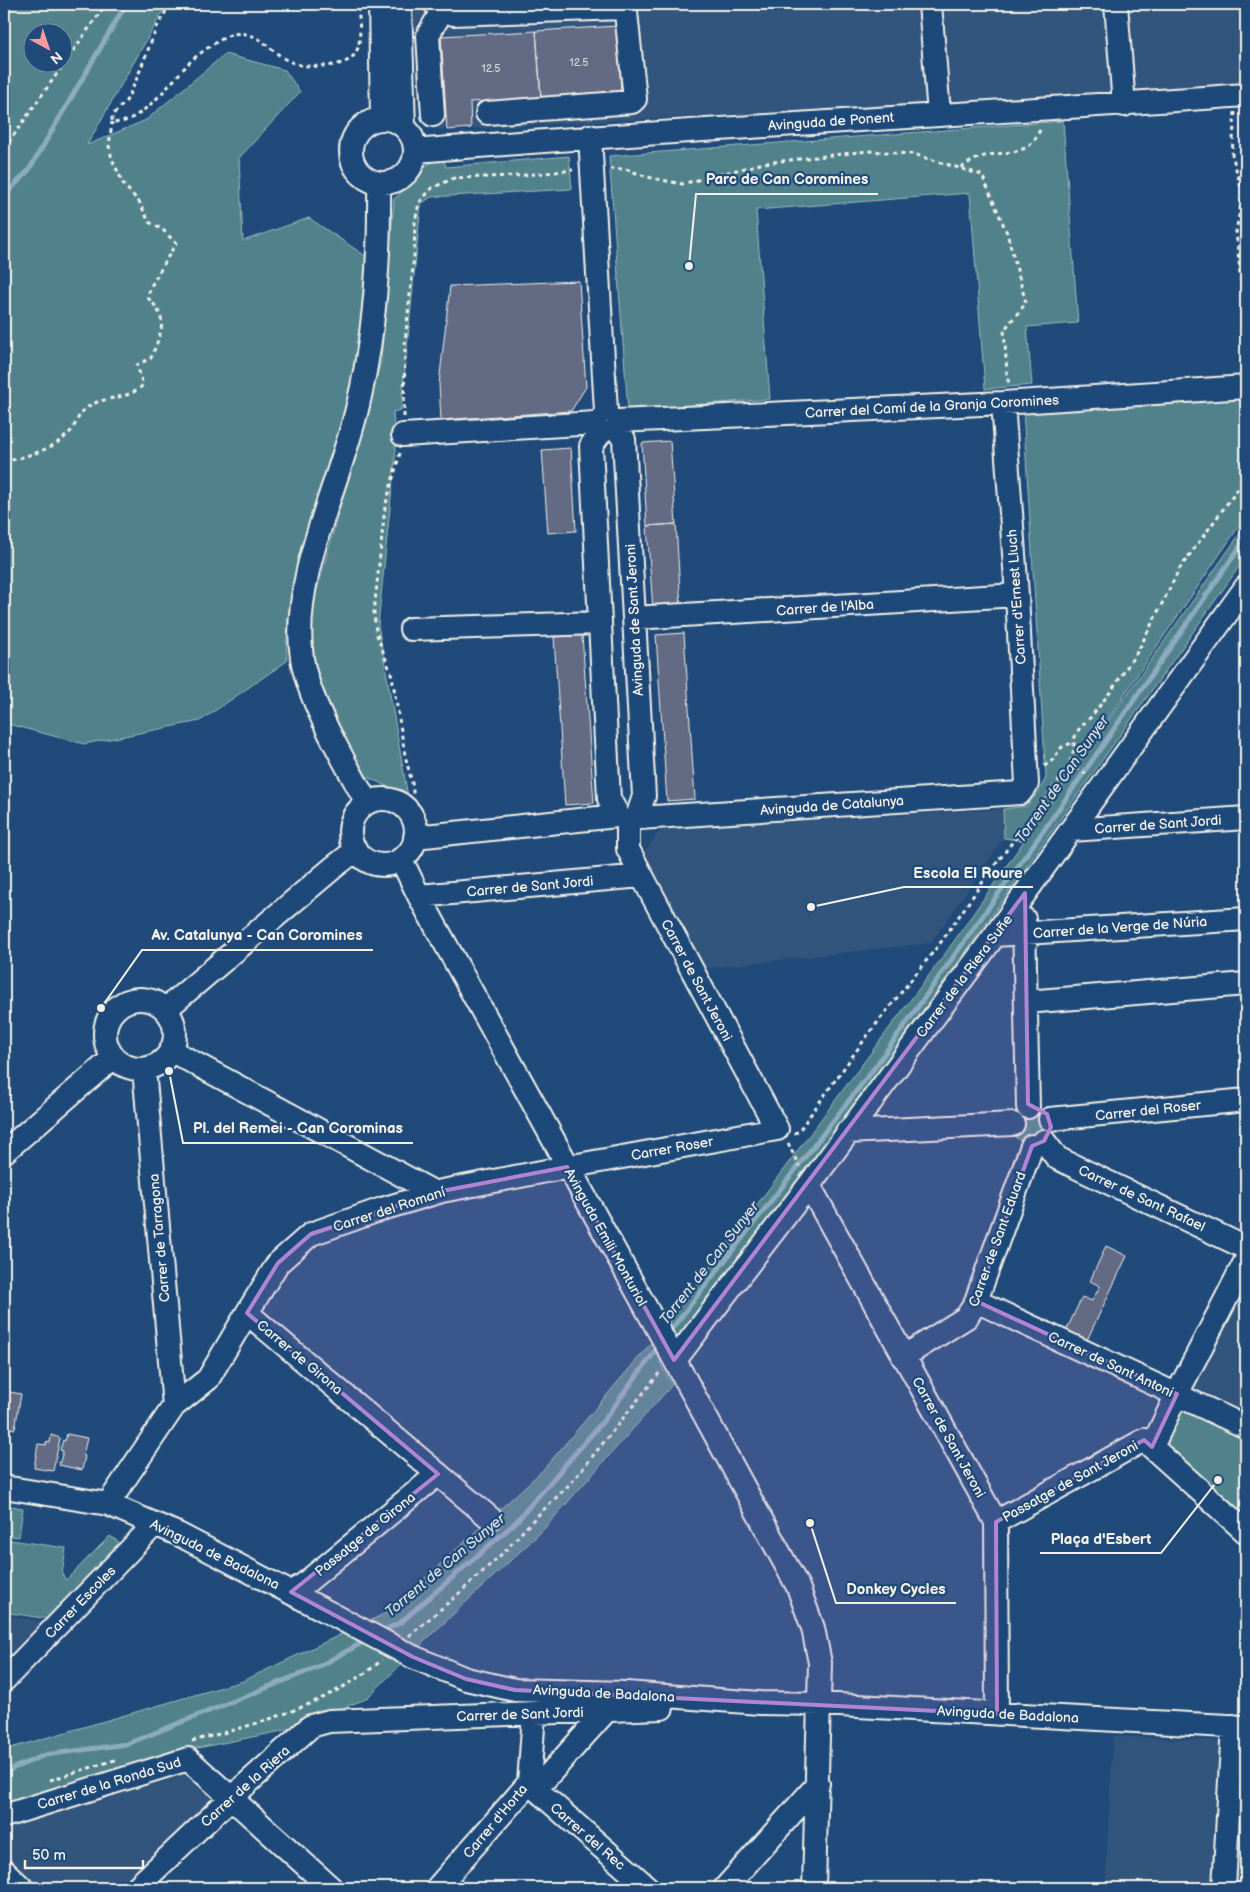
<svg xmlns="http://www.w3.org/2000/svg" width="1250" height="1892" font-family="'Balsamiq Sans',sans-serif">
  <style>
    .built { fill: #33547d }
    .green { fill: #51828c; stroke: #a2baba; fill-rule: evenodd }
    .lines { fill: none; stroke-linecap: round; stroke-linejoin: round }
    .stream { stroke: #8cabbf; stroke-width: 5 }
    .building { fill: #636b84; stroke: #f4f1e8 }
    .minor-casing { stroke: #f4f1e8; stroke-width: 26 }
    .path { stroke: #f4f1e8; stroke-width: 3; stroke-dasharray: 4 4; stroke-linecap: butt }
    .minor { stroke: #1f4a7a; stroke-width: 22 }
    .minor-bridge-casing { stroke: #f4f1e8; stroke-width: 26; stroke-linecap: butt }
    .minor-bridge { stroke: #1f4a7a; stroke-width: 22 }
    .marked { fill: #b185d1; fill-opacity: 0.2; stroke: #b185d1; stroke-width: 4; stroke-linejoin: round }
    .labels { text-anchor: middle; stroke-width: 4.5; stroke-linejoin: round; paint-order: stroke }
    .number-label { font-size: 11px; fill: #d0d0cf }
    .street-label { font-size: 14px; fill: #f4f1e8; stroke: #1f4a7a }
    .water-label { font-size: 15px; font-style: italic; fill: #dadfde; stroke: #1f4a7a }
    .leader { fill: none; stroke: #f4f1e8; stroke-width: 2 }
    .callout-dot { fill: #f4f1e8; stroke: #1f4a7a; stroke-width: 2 }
    .callout-label { font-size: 15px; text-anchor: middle; font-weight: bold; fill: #f4f1e8; stroke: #1f4a7a; stroke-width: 4.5; stroke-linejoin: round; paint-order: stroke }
  </style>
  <rect width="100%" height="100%" fill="#1f4a7a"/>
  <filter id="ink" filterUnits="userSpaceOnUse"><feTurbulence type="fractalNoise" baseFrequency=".02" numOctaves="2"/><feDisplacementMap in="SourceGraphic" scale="10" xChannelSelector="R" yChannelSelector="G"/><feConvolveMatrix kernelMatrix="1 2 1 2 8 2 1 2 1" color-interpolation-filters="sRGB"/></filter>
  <g filter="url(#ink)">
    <path class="built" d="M413 4H1246V87L447 130 435 129 422 118 418 107Z
      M1003 809 1004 838 931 943 699 969 648 870 646 850 661 829Z
      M1246 1280V1418L1190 1393Z
      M4 1615 46 1622 4 1666Z
      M1113 1736 1246 1742V1888H1105Z
      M183 1751 233 1788 122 1888H4V1807Z"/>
    <path class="green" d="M4 4H167L87 145 146 120 225 54 285 70 300 92 239 158 243 241 309 218 367 257C361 314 358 372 343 426 321 503 282 580 287 661L200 721 84 744 4 723ZM32 32H62V62H32Z
      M1063 121 1078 323 1027 327 1032 385 985 389 970 193 756 210 770 399 628 410 609 156Z
      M569 156 572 189 431 197 421 204 401 410 393 412 396 449 378 625 408 797 364 775 346 740 308 655 313 604 381 361 394 199 413 181 426 165 443 158 446 167Z
      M1246 399V516L1044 812 1246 525V557C1054 829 863 1100 660 1363L672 1385 542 1531 432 1634 366 1699 282 1731 183 1751 4 1807V1750L243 1681 388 1612 543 1470 669 1322 945 954 1024 841 1004 838 1003 809 1027 806 1039 791 1046 778 1023 409Z
      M1035 1107 1047 1114 1052 1127 1050 1133 1027 1145 1016 1138 1013 1130 1017 1114 1022 1110Z
      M1174 1401 1246 1427V1520L1155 1442Z
      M4 1505 23 1508 19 1537 4 1535Z
      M110 1536 120 1543 48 1619 4 1612V1539L66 1548 62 1574 66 1580Z"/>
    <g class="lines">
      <path class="stream" d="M4 196 29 170 126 4
        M667 1335 875 1067 1058 810 1246 538
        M381 1632 401 1622 515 1523 604 1420 659 1346
        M4 1772 45 1755 127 1744 318 1667 367 1640"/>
    </g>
    <path class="building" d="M618 26 621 93 541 98 536 31Z
      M536 31 541 98 470 102 471 128 447 130 441 36Z
      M579 281 586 387 571 411 441 420 439 384 450 286Z
      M670 441 676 524 647 526 642 443Z
      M571 448 576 531 548 533 542 450Z
      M676 524 681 608 653 610 647 526Z
      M684 633 695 799 667 801 656 635Z
      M582 635 594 803 565 805 554 637Z
      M1106 1246 1127 1256 1087 1340 1066 1331 1082 1297 1092 1301 1100 1286 1090 1281Z
      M4 1391 21 1394 15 1429 4 1427Z
      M67 1434 87 1438 83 1455 85 1456 82 1470 59 1465 63 1451 60 1450 63 1440 65 1441Z
      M51 1435 60 1438 53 1471 34 1468 38 1444 46 1445 47 1442 50 1443Z"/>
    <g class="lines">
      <defs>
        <path id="minor" d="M380 4 382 119
          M400 4 404 127
          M435 4 453 14 623 8
          M930 4 939 114
          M1116 4 1124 105
          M487 113 632 102 635 99 626 12 623 8 622 4
          M433 115 428 35 443 9
          M351 151a32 32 0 1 1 64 0a32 32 0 1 1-64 0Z
          M590 136 606 411
          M415 151C692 128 969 115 1246 95
          M618 421 1003 403 1246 387
          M616 429 624 439 644 796 638 814
          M601 432 591 446 609 799 617 813
          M403 435 595 423
          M634 618 1017 595
          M411 629 600 623
          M350 832a33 33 0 1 1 66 0a33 33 0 1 1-66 0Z
          M367 803C346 764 308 701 302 658 290 577 340 484 358 405 375 333 380 256 379 183
          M639 818 1020 793 1027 784 1017 595 1003 403
          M1071 830 1246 818
          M415 837 617 816
          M401 859 419 896 666 1344 798 1587 813 1628 820 1663 814 1888
          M419 896 642 876
          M1024 919 1028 1107
          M995 935 1246 919
          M105 1034a35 35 0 1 1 70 0a35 35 0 1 1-70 0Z
          M1026 1002 1246 984
          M166 1009 334 867 356 850
          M172 1051 435 1193
          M144 1069 174 1406
          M1050 1119 1246 1100
          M847 1132 1013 1124
          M1044 1141 1057 1158 1246 1248
          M4 1152 114 1057
          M809 1185 996 1522 997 1714
          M976 1301 1246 1427
          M247 1313 278 1263 311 1234 382 1209 442 1191 567 1167 777 1129 642 876 628 849V827
          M903 1357 967 1317 976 1301 1032 1146
          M675 1360 809 1185 995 935 1246 587
          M1152 1447 1177 1394 1246 1260
          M4 1487 108 1504 178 1534 345 1621
          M108 1504 174 1406 208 1379 247 1313 490 1518
          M996 1522 1144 1440 1246 1532
          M291 1592 303 1585 438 1474
          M413 1657 466 1679 515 1690 626 1693 760 1703 820 1704 1246 1727
          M4 1680 155 1524
          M529 1783 648 1888
          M536 1789 607 1710
          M4 1816 188 1759 331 1888
          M4 1871 22 1888
          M136 1888 231 1798 311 1726 329 1721 662 1708
          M437 1888 529 1783 534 1714
          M725 1888 818 1784
          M1224 1888 1233 1726"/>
      </defs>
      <use href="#minor" class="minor-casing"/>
      <path class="path" d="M170 4 157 27 135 83 126 101 112 116V122C138 127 172 81 188 64 198 54 210 46 222 39 225 38 229 35 232 34 258 30 267 48 285 59 297 66 309 67 322 66 368 65 360 38 358 4
        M1235 112 1232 154 1243 195 1236 231 1246 334
        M4 149 106 4
        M961 168C970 162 978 157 989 155 1013 151 1031 155 1041 127
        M610 169H626L647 177 682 184 764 163 868 151 913 154 982 175 1007 233 1026 303 1004 330 1007 374 1009 385
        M404 417 405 343 414 256 415 222 419 203 432 188 454 178 517 176 573 170
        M400 453 385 507 374 612 376 632 392 676 405 755 413 787V794L402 805
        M4 462C26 456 50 451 67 435 75 429 77 416 84 410 101 394 127 402 143 385L137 365 151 358C161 332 170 319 148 298L150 288 176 243 163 230 149 222 140 203 124 185 112 159 109 146 112 122
        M1069 764 1088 775
        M1044 766 1050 763 1062 747 1074 742
        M794 1133 798 1132 870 1032 941 942 989 873 1068 769 1074 749V739L1080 727 1090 718 1111 691 1139 649 1180 568 1246 478
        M788 1143 799 1166
        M409 1636 455 1597 505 1551 532 1521 571 1483 661 1371
        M192 1741C259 1724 328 1705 382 1660
        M50 1780 115 1760"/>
      <use href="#minor" class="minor"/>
      <defs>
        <path id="minor-bridge" d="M345 1621 413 1657"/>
      </defs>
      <use href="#minor-bridge" class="minor-bridge-casing"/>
      <use href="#minor-bridge" class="minor-bridge"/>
    </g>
  </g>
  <path class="marked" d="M1025 893 1028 1104 1047 1114 1051 1127 1044 1141 1032 1146 976 1301 1177 1394 1152 1447 1144 1440 996 1522 997 1714 515 1690 466 1679 413 1657 291 1592 438 1474 247 1313 278 1263 311 1234 442 1191 567 1167 674 1360Z"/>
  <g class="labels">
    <g class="number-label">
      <text x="579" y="66">12.5</text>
      <text x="491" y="72">12.5</text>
    </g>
    <g class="street-label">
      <text transform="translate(831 121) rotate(-4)" y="5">Avinguda de Ponent</text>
      <text transform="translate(932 406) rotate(-3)" y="5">Carrer del Camí de la Granja Coromines</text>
      <text transform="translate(1016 597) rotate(-94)" y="5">Carrer d'Ernest Lluch</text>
      <text transform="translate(825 607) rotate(-4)" y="5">Carrer de l'Alba</text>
      <text transform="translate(634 620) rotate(-93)" y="5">Avinguda de Sant Jeroni</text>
      <text transform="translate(832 805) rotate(-4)" y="5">Avinguda de Catalunya</text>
      <text transform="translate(1158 824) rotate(-4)" y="5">Carrer de Sant Jordi</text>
      <text transform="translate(530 886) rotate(-5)" y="5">Carrer de Sant Jordi</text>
      <text transform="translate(1120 927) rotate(-4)" y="5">Carrer de la Verge de Núria</text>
      <text transform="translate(964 976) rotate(-53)" y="5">Carrer de la Riera Suñe</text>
      <text transform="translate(697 980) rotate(62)" y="5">Carrer de Sant Jeroni</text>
      <text transform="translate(1148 1110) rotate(-6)" y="5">Carrer del Roser</text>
      <text transform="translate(672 1148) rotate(-10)" y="5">Carrer Roser</text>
      <text transform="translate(1142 1198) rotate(25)" y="5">Carrer de Sant Rafael</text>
      <text transform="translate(389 1209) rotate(-18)" y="5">Carrer del Romaní</text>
      <text transform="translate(606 1237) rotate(61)" y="5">Avinguda Emili Monturiol</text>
      <text transform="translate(159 1238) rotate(-95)" y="5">Carrer de Tarragona</text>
      <text transform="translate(997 1239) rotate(-70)" y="5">Carrer de Sant Eduard</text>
      <text transform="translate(300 1357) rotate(40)" y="5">Carrer de Girona</text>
      <text transform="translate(1111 1364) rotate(25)" y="5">Carrer de Sant Antoni</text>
      <text transform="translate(949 1437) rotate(61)" y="5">Carrer de Sant Jeroni</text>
      <text transform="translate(1070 1481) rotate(-29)" y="5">Passatge de Sant Jeroni</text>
      <text transform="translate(365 1534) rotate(-39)" y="5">Passatge de Girona</text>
      <text transform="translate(215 1554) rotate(26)" y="5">Avinguda de Badalona</text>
      <text transform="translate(80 1602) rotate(-46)" y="5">Carrer Escoles</text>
      <text transform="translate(604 1693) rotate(3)" y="5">Avinguda de Badalona</text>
      <text transform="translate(520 1714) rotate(-2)" y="5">Carrer de Sant Jordi</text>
      <text transform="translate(1008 1714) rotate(3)" y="5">Avinguda de Badalona</text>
      <text transform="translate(109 1783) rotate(-17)" y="5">Carrer de la Ronda Sud</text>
      <text transform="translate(245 1786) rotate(-42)" y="5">Carrer de la Riera</text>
      <text transform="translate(495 1821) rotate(-50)" y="5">Carrer d'Horta</text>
      <text transform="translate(588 1836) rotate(41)" y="5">Carrer del Rec</text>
    </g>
    <g class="water-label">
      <text transform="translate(1062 779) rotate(-55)" y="5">Torrent de Can Sunyer</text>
      <text transform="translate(709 1263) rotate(-52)" y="5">Torrent de Can Sunyer</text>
      <text transform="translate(445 1565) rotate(-40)" y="5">Torrent de Can Sunyer</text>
    </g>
  </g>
  <path class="leader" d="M689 266L696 194H878M811 907L904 887H1033M101 1008L142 950H373M169 1071L183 1143H413M1218 1480L1161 1553H1040M810 1523L836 1603H956"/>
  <g class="callout-dot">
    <circle cx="689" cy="266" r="5"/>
    <circle cx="811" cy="907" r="5"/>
    <circle cx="101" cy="1008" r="5"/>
    <circle cx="169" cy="1071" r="5"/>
    <circle cx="1218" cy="1480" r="5"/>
    <circle cx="810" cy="1523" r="5"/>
  </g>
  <g class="callout-label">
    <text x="787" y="184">Parc de Can Coromines</text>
    <text x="968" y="878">Escola El Roure</text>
    <text x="257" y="940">Av. Catalunya - Can Coromines</text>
    <text x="298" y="1133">Pl. del Remei - Can Corominas</text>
    <text x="1101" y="1544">Plaça d'Esbert</text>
    <text x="896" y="1594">Donkey Cycles</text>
  </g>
  <rect width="1250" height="1892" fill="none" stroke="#1f4a7a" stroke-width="20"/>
  <rect x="10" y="10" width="1230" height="1872" fill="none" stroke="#f4f1e8" stroke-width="2" filter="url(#ink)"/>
  <g transform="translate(48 48) rotate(140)"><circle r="24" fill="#1f4a7a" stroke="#748da6"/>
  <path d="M0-4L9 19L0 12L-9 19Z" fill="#ff9aa2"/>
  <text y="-8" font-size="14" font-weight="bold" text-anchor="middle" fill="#f4f1e8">N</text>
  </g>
  <path d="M25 1860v8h118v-8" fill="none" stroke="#f4f1e8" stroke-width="2.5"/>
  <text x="32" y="1860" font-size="15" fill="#f4f1e8" stroke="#1f4a7a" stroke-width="4" paint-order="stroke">50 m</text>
</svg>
